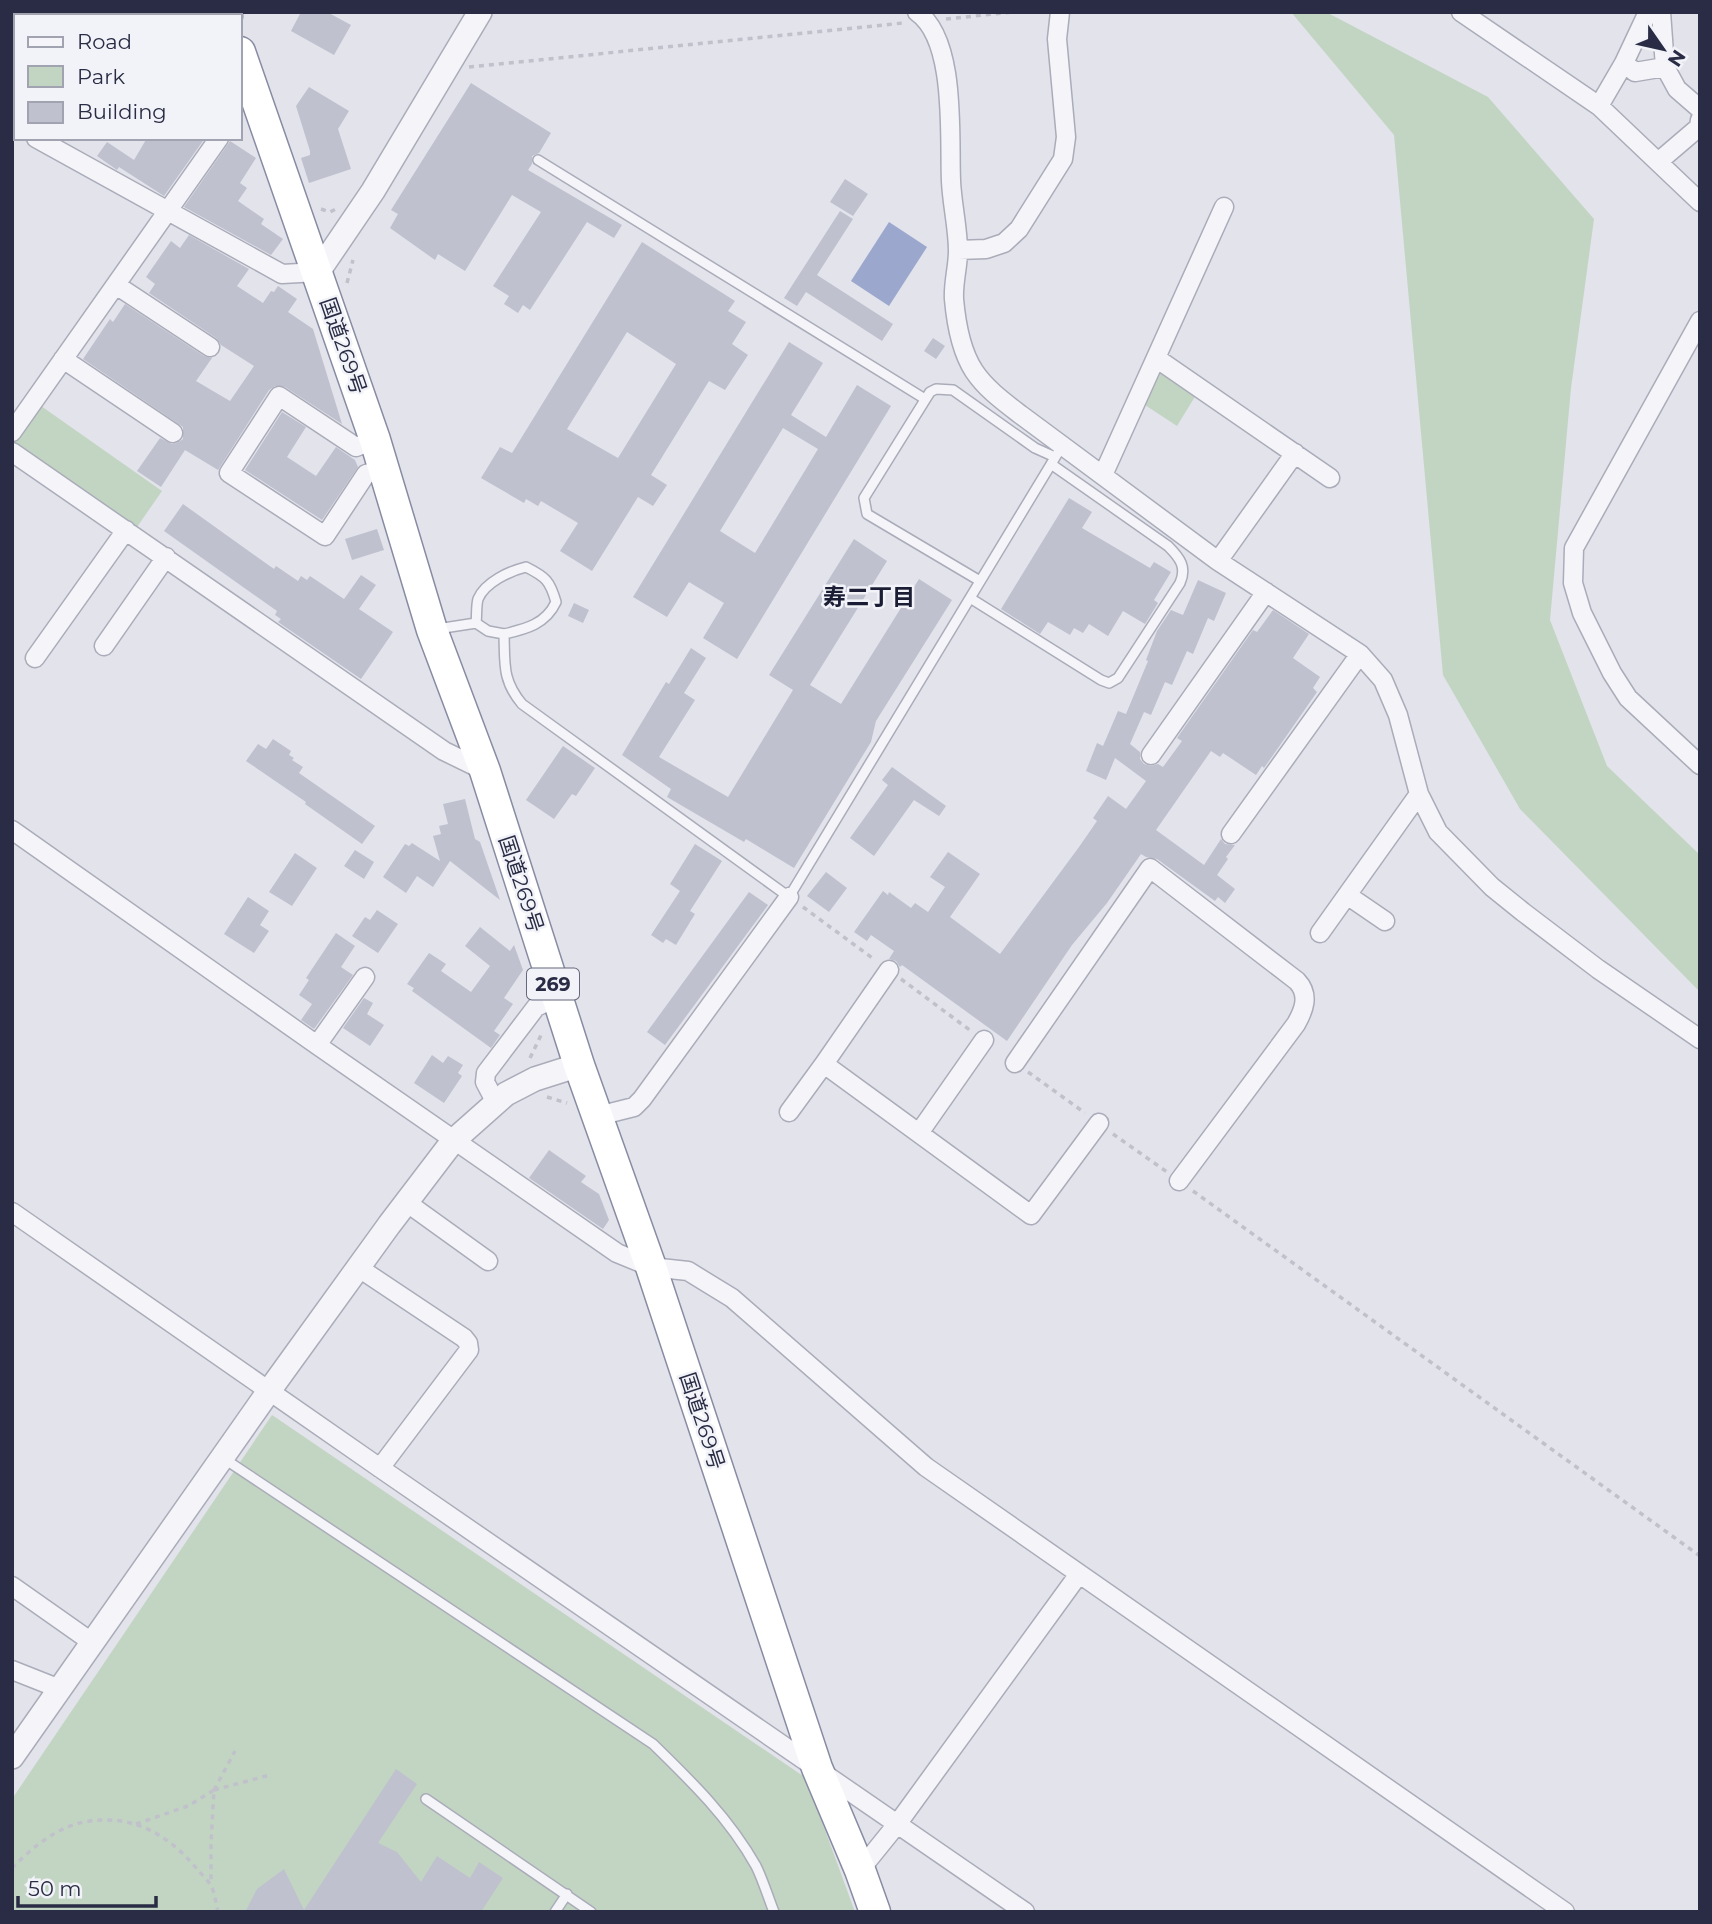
<svg xmlns="http://www.w3.org/2000/svg" width="1712" height="1924" font-family="Montserrat,'Noto Sans JP',sans-serif">
  <style>
    .green { fill: #c2d5c2 }
    .water { fill: #9ba7cd }
    .building { fill: #bfc1ce; fill-rule: evenodd }
    .lines { fill: none; stroke-linecap: round; stroke-linejoin: round }
    .service-casing { stroke: #aaacb9; stroke-width: 12 }
    .minor-casing { stroke: #aaacb9; stroke-width: 21 }
    .tertiary-casing { stroke: #aaacb9; stroke-width: 26 }
    .trunk-casing { stroke: #888ca3; stroke-width: 33 }
    .path { stroke: #c0c1ca; stroke-width: 3.5; stroke-dasharray: 5 5; stroke-linecap: butt }
    .service { stroke: #f5f5f9; stroke-width: 9 }
    .minor { stroke: #f5f5f9; stroke-width: 18 }
    .tertiary { stroke: #f5f5f9; stroke-width: 23 }
    .trunk { stroke: #fff; stroke-width: 30 }
    .labels { text-anchor: middle; stroke-width: 5; stroke-linejoin: round; paint-order: stroke }
    .shield { fill: #f2f3f8; stroke: #65687a; stroke-width: 2 }
    .shield-label { font-size: 19px; font-weight: bold; fill: #292c44 }
    .street-label { font-size: 21px; fill: #292c44; stroke: #f2f3f8 }
    .neighbourhood-label { font-size: 23px; font-weight: bold; fill: #1b1d35; stroke: #f2f3f8 }
  </style>
  <rect width="100%" height="100%" fill="#e2e3eb"/>
  <path class="green" d="M1291 12H1326L1488 97 1594 219 1571 388 1550 620 1607 766 1700 855V992L1520 809 1443 675 1394 135Z
    M1161 372 1196 395 1177 426 1145 405Z
    M41 406 162 491 137 527 13 443Z
    M272 1415 806 1778 855 1912H12V1799Z"/>
  <path class="water" d="M889 222 927 247 889 306 851 281Z"/>
  <path class="building" d="M301 12H327L351 25 334 55 291 31Z
    M471 83 551 133 539 153 532 156V164L528 170 622 225 614 238 587 222 530 310 523 305 518 313 504 304 509 296 493 286 541 212 512 195 465 271 438 254 435 260 390 228 398 214 391 210Z
    M309 87 349 111 338 129 351 169 309 183 301 158 310 155V151L296 106Z
    M147 138H205L164 196 119 167 117 170 97 156 107 142 134 160Z
    M230 141 256 158 240 183 247 188 238 201 264 219 261 224 283 239 271 255 184 207Z
    M845 179 868 194 853 216 830 202Z
    M840 211 853 219 817 275 893 324 882 341 806 292 797 306 784 298Z
    M189 235 249 269 237 286 263 303 271 291 274 292 278 286 297 299 288 312 313 329 342 424 285 387 275 386 269 390 218 470 185 450 161 487 137 471 160 438 172 444 177 443 183 439V427L83 359 110 319 113 322 125 304 204 356 212 358 196 381 230 401 254 366 221 345 216 338 149 293 155 284 146 277 171 241 180 248Z
    M642 242 735 301 728 311 746 322 732 344 748 355 725 390 709 381 651 475 667 485 653 506 638 497 592 571 560 551 578 523 541 501 538 506 526 499 524 503 481 478 500 447 512 453ZM627 332 676 364 618 458 567 429Z
    M933 338 945 346 936 359 924 351Z
    M789 342 823 363 791 415 826 437 857 385 891 406 737 659 703 638 724 603 689 582 667 617 633 597ZM783 428 818 449 755 553 720 531Z
    M282 412 306 427 287 457 316 476 336 447 355 460 358 467 322 520 245 470Z
    M1069 498 1092 512 1082 528 1150 568 1154 562 1171 572 1154 600 1158 603 1145 624 1123 611 1108 636 1089 624 1083 633 1074 628 1070 635 1048 622 1040 634 1001 609Z
    M183 504 274 569 276 566 298 581 301 576 307 580 310 576 344 599 361 575 376 585 359 609 393 632 361 679 278 622 281 619 275 615 277 611 164 531Z
    M377 529 384 550 352 560 345 539Z
    M854 539 887 561 810 685 841 704 919 579 952 600 876 721 871 742 794 868 746 839 744 842 667 797 671 789 622 755 666 682 669 684 691 648 706 658 684 693 695 700 659 757 728 797 793 690 769 675Z
    M1198 580 1226 593 1214 621 1208 618 1193 654 1187 651 1172 685 1165 682 1151 715 1144 712 1130 744 1140 752V759L1144 764 1151 766 1158 764 1163 767 1182 741 1177 738 1253 630 1257 632 1273 610 1309 634 1293 658 1320 677 1313 688 1317 692 1264 768 1262 766 1256 775 1223 753 1220 757 1211 751 1156 830 1204 865 1221 839 1225 844 1235 845 1226 857 1228 859 1217 875 1235 889 1225 903 1218 897 1215 901 1157 859 1146 857 1141 854 1107 903 1072 945 1007 1041 902 965 900 967 896 961 889 959 894 951 871 935 867 941 854 932 883 891 888 895 889 892 911 908 915 903 928 912 945 887 930 877 948 852 980 874 950 917 1000 954 1079 847 1097 821 1093 818 1108 796 1126 809 1146 781 1115 758 1106 780 1086 771 1097 743 1103 746 1118 711 1126 714 1148 661 1146 660 1157 631 1171 610 1183 615Z
    M574 603 589 610 583 623 568 616Z
    M273 739 291 751 289 755 294 758 292 760 303 767 299 773 375 826 362 844 305 804 306 802 246 761 258 744 266 749Z
    M563 746 595 768 576 796 572 794 554 819 526 800Z
    M892 767 946 806 939 816 914 800 874 856 850 838 888 785 882 780Z
    M465 799 475 839 480 842 500 900 450 861 433 887 417 876 406 893 383 877 405 844 409 846 412 843 440 861 433 836 441 834 439 826 448 824 443 804Z
    M695 844 722 861 690 911 695 914 676 945 666 939 663 943 651 935 680 891 670 884Z
    M355 850 374 862 364 879 344 866Z
    M295 853 317 868 292 906 269 892Z
    M826 872 847 888 829 912 807 896Z
    M749 892 768 905 665 1045 647 1032Z
    M248 897 269 911 260 925 269 931 254 953 224 934Z
    M377 910 398 924 378 953 352 936 365 917 370 920Z
    M480 927 510 951 514 945 523 970 504 998 513 1004 494 1031 500 1035 491 1048 412 991 414 988 407 984 429 953 446 964 441 971 471 992 490 966 465 946Z
    M336 933 355 946 341 967 353 975 314 1029 301 1020 312 1004 299 995 309 980 306 978Z
    M364 998 373 1003 367 1014 384 1025 370 1046 343 1028Z
    M432 1055 443 1063 448 1056 463 1065 458 1073 462 1076 444 1103 414 1083Z
    M549 1150 586 1176 581 1182 599 1194 609 1220 603 1229 529 1178Z
    M396 1769 417 1784 378 1843 397 1852 421 1882 437 1856 470 1878 479 1862 503 1878 481 1912H245L257 1889 284 1869 304 1910Z"/>
  <g class="lines">
    <defs>
      <path id="service" d="M538 160 925 399
        M980 581 867 514 864 498 930 392 936 389 953 390 1035 448 1055 457
        M970 598 1101 680 1109 683 1118 678 1180 583C1187 567 1180 558 1168 546L1051 464
        M476 623C477 616 476 606 478 599 485 582 510 571 526 567 546 577 550 581 556 602 546 624 526 629 504 634
        M437 629 476 623 488 631 504 634C505 664 502 680 522 704L789 897 1062 446
        M223 1458 653 1744C692 1782 729 1818 756 1866 763 1880 768 1897 774 1912
        M426 1799 591 1912
        M555 1912 567 1894"/>
      <path id="minor" d="M917 12C957 40 949 138 951 181 952 204 958 228 958 251 958 267 953 283 954 299 956 322 961 351 974 371 986 389 1004 402 1021 415L1218 561 1360 654 1383 680 1398 715 1419 794 1438 832 1492 887 1523 912 1598 969 1700 1039
        M1461 12 1599 106 1700 202
        M1661 12 1665 67 1677 89 1700 109
        M51 16 53 12
        M1624 63 1635 72 1665 67
        M1599 106 1624 63 1648 12
        M12 125 16 127
        M36 138 282 274 318 272
        M1658 162 1699 127 1700 120
        M958 250 986 249 1004 243 1019 229 1063 159 1066 137 1057 39 1060 12
        M116 285 210 347
        M1700 321 1574 548 1573 583 1582 613 1612 673 1628 698 1700 765
        M1156 358 1330 478
        M63 359 173 433
        M12 432 219 138
        M375 440 356 447 279 396 229 473 325 536 366 474 384 469
        M12 452 444 751 485 771
        M1103 475 1224 207
        M1218 561 1295 453
        M104 646 166 557
        M35 658 126 530
        M1151 755 1266 592
        M12 830 317 1045 617 1253 651 1267 688 1271 732 1298 926 1467 1565 1912
        M1231 834 1360 654
        M1347 895 1385 921
        M1320 933 1419 794
        M889 970 824 1064 1031 1215 1099 1123
        M317 1045 365 977
        M1015 1063 1150 868 1297 981C1310 995 1304 1010 1296 1024L1179 1181
        M496 1103 485 1082 486 1073 536 1007 557 997
        M789 1112 824 1064
        M598 1116 634 1107 642 1099 789 897
        M919 1133 984 1040
        M406 1202 488 1261
        M12 1212 380 1468 1025 1912
        M359 1268 464 1338 468 1343 469 1350 380 1468
        M12 1586 93 1643
        M12 1670 60 1689
        M860 1870 898 1823 1079 1574"/>
      <path id="tertiary" d="M318 272 373 191 480 12
        M12 1757 269 1391 389 1225 453 1141 506 1094 535 1079 579 1065"/>
      <path id="trunk" d="M226 12 227 16
        M240 52 375 440 432 630 485 771 579 1065 651 1267 817 1768 860 1870 875 1912"/>
    </defs>
    <use href="#service" class="service-casing"/>
    <use href="#minor" class="minor-casing"/>
    <use href="#tertiary" class="tertiary-casing"/>
    <use href="#trunk" class="trunk-casing"/>
    <path class="path" d="M946 19 1013 12
      M469 67 903 23
      M321 209 330 212 336 209
      M347 283 353 260
      M803 907 875 960
      M901 979 971 1031
      M530 1058 543 1031
      M1028 1072 1085 1113
      M547 1097 567 1103
      M1113 1134 1167 1172
      M1193 1191 1700 1556
      M214 1790 270 1775
      M214 1790 235 1751
      M136 1824 188 1806 214 1790 211 1843V1884
      M12 1868C32 1848 55 1828 84 1822 131 1813 168 1834 197 1869 201 1874 208 1880 211 1886 215 1893 216 1904 218 1912"/>
    <use href="#service" class="service"/>
    <use href="#minor" class="minor"/>
    <use href="#tertiary" class="tertiary"/>
    <use href="#trunk" class="trunk"/>
  </g>
  <g class="labels">
    <rect class="shield" x="527" y="968.5" width="52" height="31" rx="5"/>
    <g class="shield-label">
      <text x="553" y="991">269</text>
    </g>
    <g class="street-label">
      <text transform="translate(343 346) rotate(71)" y="7">国道269号</text>
      <text transform="translate(521 884) rotate(72)" y="7">国道269号</text>
      <text transform="translate(702 1421) rotate(72)" y="7">国道269号</text>
    </g>
    <g class="neighbourhood-label">
      <text x="869" y="605">寿二丁目</text>
    </g>
  </g>
  <rect width="1712" height="1924" fill="none" stroke="#292c44" stroke-width="28"/>
  <rect x="14" y="14" width="228" height="126" fill="#f2f3f8" stroke="#a2a3b0" stroke-width="2"/>
  <rect x="28" y="37" width="35" height="10" fill="#f5f5f9" stroke="#a2a3b0" stroke-width="2"/>
  <text x="77" y="49" font-size="21" fill="#292c44">Road</text>
  <rect x="28" y="66" width="35" height="21" fill="#c2d5c2" stroke="#a2a3b0" stroke-width="2"/>
  <text x="77" y="84" font-size="21" fill="#292c44">Park</text>
  <rect x="28" y="102" width="35" height="21" fill="#bfc1ce" stroke="#a2a3b0" stroke-width="2"/>
  <text x="77" y="119" font-size="21" fill="#292c44">Building</text>
  <g transform="translate(1663 49) rotate(124)" stroke="#f2f3f8" stroke-width="5" paint-order="stroke">
  <path d="M0-5L12 26L0 18L-12 26Z" fill="#292c44"/>
  <text y="-10" font-size="19" font-weight="bold" text-anchor="middle" fill="#292c44">N</text>
  </g>
  <path d="M18 1896v10h138v-10" fill="none" stroke="#292c44" stroke-width="3.5"/>
  <text x="28" y="1896" font-size="21" fill="#292c44" stroke="#f2f3f8" stroke-width="5" paint-order="stroke">50 m</text>
</svg>
